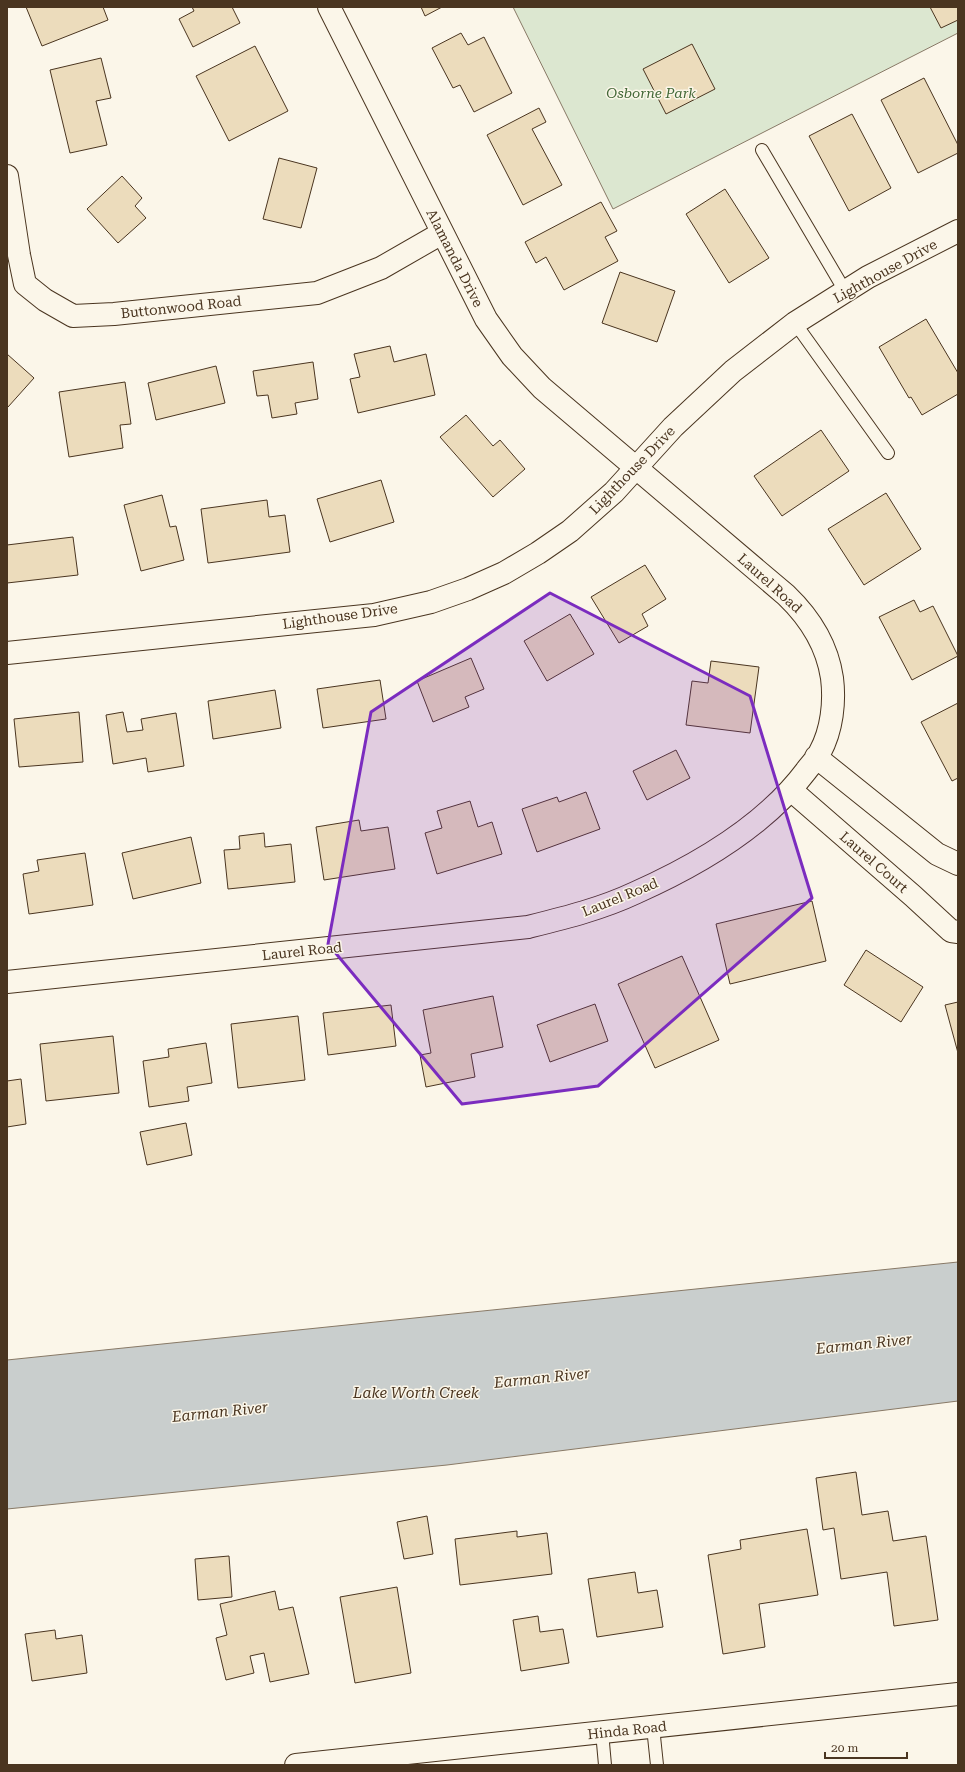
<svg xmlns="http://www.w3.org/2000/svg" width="965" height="1772" font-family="'Roboto Serif',serif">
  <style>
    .green { fill: #dce7d0; stroke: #887966 }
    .water { fill: #c9cecd; stroke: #887966 }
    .building { fill: #ecdcbc; stroke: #4a3520 }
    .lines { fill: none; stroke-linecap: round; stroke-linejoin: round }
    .lane-casing { stroke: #4a3520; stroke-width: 14 }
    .street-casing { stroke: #4a3520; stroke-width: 24 }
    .secondary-casing { stroke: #4a3520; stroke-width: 24 }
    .lane { stroke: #fbf6e9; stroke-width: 12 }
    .street { stroke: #fbf6e9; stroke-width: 22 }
    .secondary { stroke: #fbf6e9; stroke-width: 22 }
    .marked { fill: #7b2cbf; fill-opacity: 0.2; stroke: #7b2cbf; stroke-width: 3; stroke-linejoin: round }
    .labels { text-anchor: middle; stroke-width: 3; stroke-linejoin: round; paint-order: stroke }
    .park-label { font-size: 14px; font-style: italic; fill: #436837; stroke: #fbf6e9 }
    .street-label { font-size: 14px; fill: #4a3520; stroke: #fbf6e9 }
    .water-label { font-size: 15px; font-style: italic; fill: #4a3520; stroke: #fbf6e9 }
  </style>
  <rect width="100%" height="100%" fill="#fbf6e9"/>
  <path class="green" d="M513 7H958V33L613 209Z"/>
  <path class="water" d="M958 1262V1401L447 1465 7 1509V1360Z"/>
  <path class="building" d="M26 7H103L108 20 42 46Z
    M192 7H232L240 23 193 47 179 19 194 11Z
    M421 7H442L425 16Z
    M930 7H958V20L941 28Z
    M461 33 468 45 484 37 512 93 474 112 460 85 453 88 432 48Z
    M692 44 715 89 666 114 643 69Z
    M255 46 288 111 229 141 196 76Z
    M101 58 111 98 96 101 107 145 70 153 50 70Z
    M924 78 958 145V153L918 173 881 100Z
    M539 108 546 122 532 129 562 185 523 205 487 135Z
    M852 114 891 188 849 211 809 136Z
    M279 158 317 168 301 228 263 219Z
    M122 176 142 198 135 206 146 218 118 243 87 209Z
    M725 189 769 258 729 283 686 214Z
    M601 202 617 231 605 237 618 261 564 290 546 257 536 263 525 242Z
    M620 272 675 291 657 342 602 323Z
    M926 319 958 373V394L922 415 911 397 909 398 879 347Z
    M390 346 394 362 426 354 435 395 358 413 350 379 360 377 354 354Z
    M7 354 34 378 8 407 7 406Z
    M313 362 318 399 295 403 297 414 272 418 268 395 257 396 253 371Z
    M216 366 225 403 156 420 148 383Z
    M125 382 131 424 120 425 123 448 69 457 59 392Z
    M466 415 493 446 500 440 525 469 493 497 440 437Z
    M821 430 849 471 782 516 754 476Z
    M381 480 394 522 330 542 317 499Z
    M886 493 921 549 864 585 828 529Z
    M162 495 170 527 176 526 184 560 141 571 124 505Z
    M267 500 269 517 285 515 290 552 208 563 201 509Z
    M73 537 78 575 7 583V545Z
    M645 565 666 599 642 614 648 626 619 643 591 597Z
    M914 600 920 612 933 606 958 656 912 680 879 617Z
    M570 614 594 654 547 681 524 641Z
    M471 658 484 689 465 697 469 707 433 722 417 681Z
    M711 661 759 667 750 733 686 725 692 681 708 683Z
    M380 680 386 719 323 728 317 689Z
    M275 690 281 728 213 739 208 701Z
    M958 703V778L952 781 921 722Z
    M79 712 83 762 19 767 14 719Z
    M123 712 127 732 143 730 141 719 176 713 184 766 148 772 146 758 113 764 106 715Z
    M676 750 690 778 647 800 633 771Z
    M586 792 600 829 537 852 522 809 557 797 559 802Z
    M470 801 478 827 492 822 502 854 437 874 425 833 442 828 437 811Z
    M359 820 361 831 388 827 395 869 324 880 316 827Z
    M264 833 265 847 291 844 295 882 228 889 224 850 240 849 239 836Z
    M191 837 201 883 133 899 122 853Z
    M85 853 93 905 29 914 23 874 39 871 37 860Z
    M812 901 826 961 730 984 716 924Z
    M866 950 923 987 901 1022 844 985Z
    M682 956 719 1040 655 1068 618 984Z
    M493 996 503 1047 471 1054 475 1077 426 1087 420 1055 431 1053 423 1010Z
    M958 1002V1053L945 1005Z
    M595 1004 608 1041 550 1062 537 1025Z
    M391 1005 396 1046 328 1055 323 1013Z
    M298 1016 305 1080 238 1088 231 1024Z
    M113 1036 119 1093 46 1101 40 1044Z
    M206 1043 212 1083 187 1087 189 1101 149 1107 143 1061 169 1057 168 1049Z
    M21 1079 26 1124 7 1127V1081Z
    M186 1123 192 1155 147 1165 140 1132Z
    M856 1472 862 1515 888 1511 893 1541 926 1536 938 1620 894 1626 887 1572 841 1579 834 1528 823 1530 816 1478Z
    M427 1516 433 1554 404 1559 397 1522Z
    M807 1529 818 1595 759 1604 765 1647 723 1654 708 1555 741 1549 740 1540Z
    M517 1531V1537L547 1533 552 1574 460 1585 455 1539Z
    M229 1556 232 1597 198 1600 195 1559Z
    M635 1572 638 1593 657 1590 663 1627 597 1637 588 1579Z
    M397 1587 411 1673 355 1683 340 1597Z
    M275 1591 279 1610 293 1607 309 1674 270 1682 264 1653 250 1656 254 1673 226 1680 216 1638 227 1635 220 1604Z
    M538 1616 540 1632 563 1629 569 1663 521 1671 513 1620Z
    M55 1630 56 1639 82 1635 87 1673 32 1681 25 1634Z"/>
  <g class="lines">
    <defs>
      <path id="lane" d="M762 150 845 291
        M795 323 888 453
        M653 1727 657 1765
        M602 1732 605 1765"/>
      <path id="street" d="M7 176 19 255 25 284 45 300 73 316 114 314 317 293 381 268 442 233
        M816 757 937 854 958 864
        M791 790 913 896 951 931 958 932
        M7 982 528 927C564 918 601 909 635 893 698 865 764 827 806 771 810 765 817 759 820 752 832 730 835 702 832 678 827 644 810 618 786 595L542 388 512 356 486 319 329 7
        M296 1765 958 1694"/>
      <path id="secondary" d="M7 653 374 615 431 602 468 589 504 573 538 553 570 531 614 492 673 427 733 371 795 323 868 277 958 231"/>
    </defs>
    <use href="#lane" class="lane-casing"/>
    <use href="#street" class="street-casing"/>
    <use href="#secondary" class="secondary-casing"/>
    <use href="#lane" class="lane"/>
    <use href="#street" class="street"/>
    <use href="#secondary" class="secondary"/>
  </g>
  <path class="marked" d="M550 593 750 696 812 898 598 1086 462 1104 328 944 371 712Z"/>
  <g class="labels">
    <g class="park-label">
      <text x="651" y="98">Osborne Park</text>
    </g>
    <g class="street-label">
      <text transform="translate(455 258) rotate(63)" y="5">Alamanda Drive</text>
      <text transform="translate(885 271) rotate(-29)" y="5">Lighthouse Drive</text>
      <text transform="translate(181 307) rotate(-6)" y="5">Buttonwood Road</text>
      <text transform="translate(632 470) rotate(-46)" y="5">Lighthouse Drive</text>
      <text transform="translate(770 583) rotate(42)" y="5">Laurel Road</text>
      <text transform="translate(340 616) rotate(-8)" y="5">Lighthouse Drive</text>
      <text transform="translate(874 862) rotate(41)" y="5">Laurel Court</text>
      <text transform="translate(620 897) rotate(-22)" y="5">Laurel Road</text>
      <text transform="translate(302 951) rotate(-6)" y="5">Laurel Road</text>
      <text transform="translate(627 1730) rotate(-6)" y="5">Hinda Road</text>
    </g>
    <g class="water-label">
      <text transform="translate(864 1344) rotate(-6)" y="5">Earman River</text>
      <text transform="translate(542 1378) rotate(-6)" y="5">Earman River</text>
      <text x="416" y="1398">Lake Worth Creek</text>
      <text transform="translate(220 1412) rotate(-6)" y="5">Earman River</text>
    </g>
  </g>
  <rect width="965" height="1772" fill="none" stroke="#4a3520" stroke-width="16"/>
  <path d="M825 1752v6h82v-6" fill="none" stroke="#4a3520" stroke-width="2"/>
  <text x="831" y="1752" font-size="12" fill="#4a3520" stroke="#fbf6e9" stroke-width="3" paint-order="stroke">20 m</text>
</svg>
